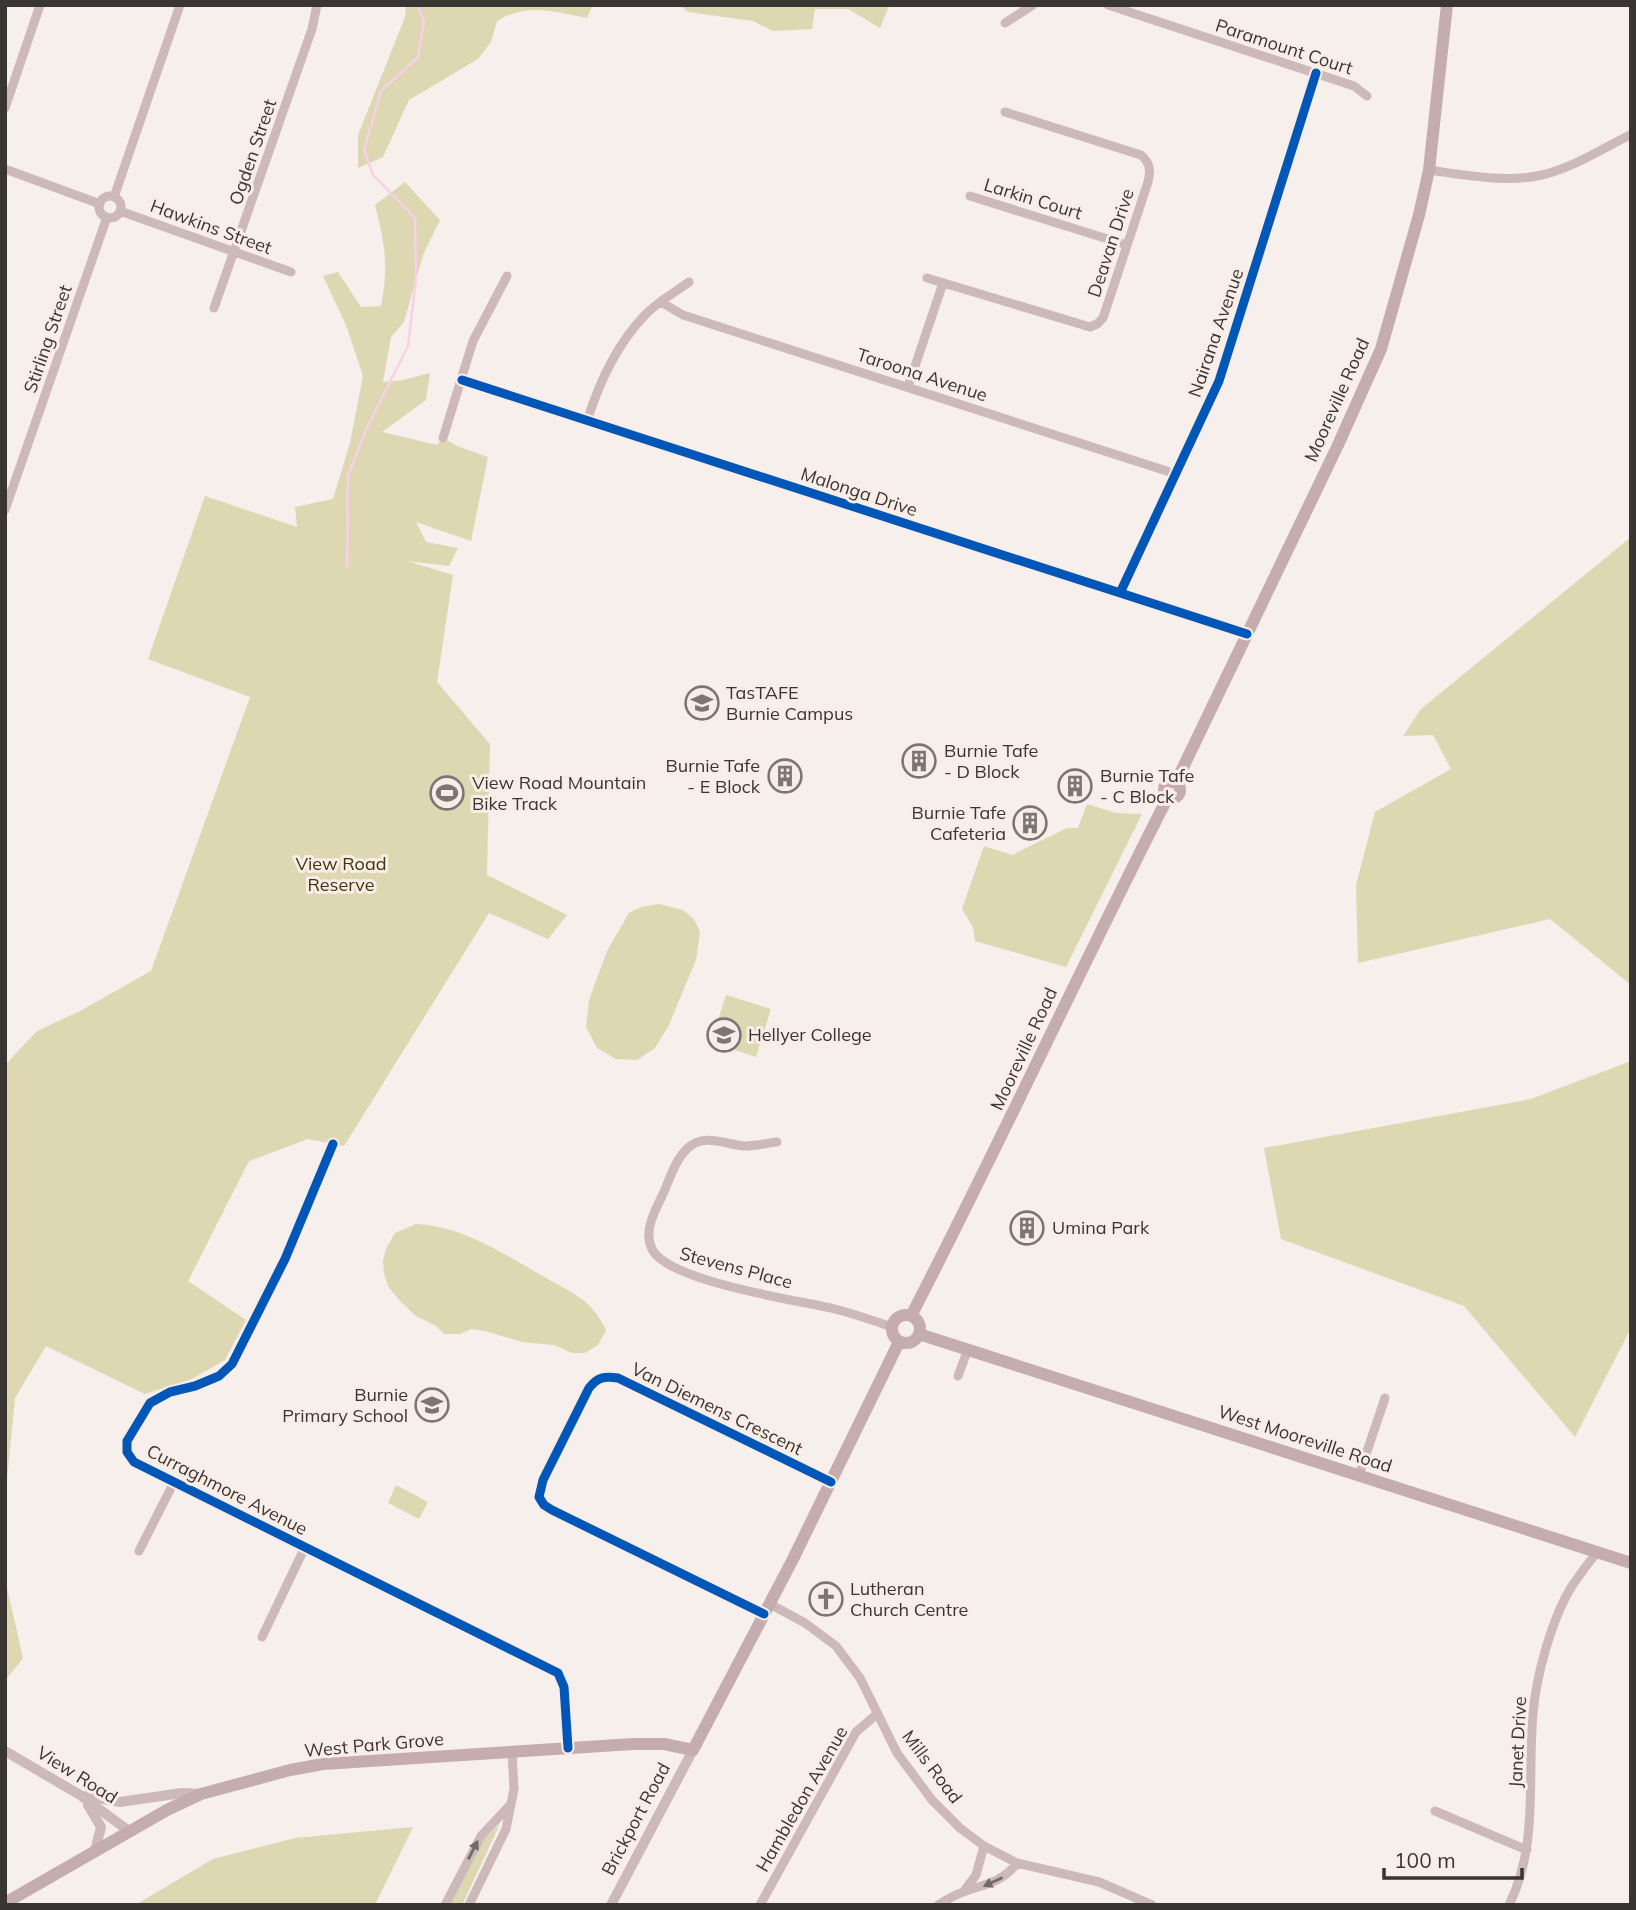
<svg xmlns="http://www.w3.org/2000/svg" width="1636" height="1910" font-family="Mulish,sans-serif">
  <style>
    .green { fill: #ddd7b2 }
    .lines { fill: none; stroke-linecap: round; stroke-linejoin: round }
    .stream { stroke: #f8d1e7; stroke-width: 2.5 }
    .minor { stroke: #cdb8ba; stroke-width: 9 }
    .tertiary { stroke: #cdb8ba; stroke-width: 10 }
    .secondary { stroke: #c5acae; stroke-width: 12 }
    .cycleway-casing { stroke: #faede8; stroke-width: 13 }
    .cycleway { stroke: #0057b8; stroke-width: 9 }
    .oneway { fill: #746969 }
    .labels { text-anchor: middle; stroke-width: 6; stroke-linejoin: round; paint-order: stroke }
    .street-label { font-size: 18px; fill: #393533; stroke: #faede8 }
    .poi-label { font-size: 18px; fill: #393533; stroke: #faede8; text-anchor: start }
    .park-label { font-size: 18px; fill: #3b370b; stroke: #faede8 }
  </style>
  <rect width="100%" height="100%" fill="#f6efec"/>
  <path class="green" d="M406 5H593L587 18C554 12 528 2 497 21L491 42 478 59 409 100 383 157 358 168V135L405 17Z
    M679 5H887L889 6 880 28 848 9H815L812 29 773 31 753 21 688 12Z
    M405 182 440 220 423 255 404 322 391 337 383 382 403 380 430 373 426 400 382 432 437 445 443 438 457 446 488 457 471 541 416 522 426 542 458 548 449 566 407 561 453 575 437 682 490 744 487 875 567 915 548 939 489 913 344 1146 308 1139 249 1161 188 1281 246 1320 225 1360 192 1379 145 1394 46 1346 15 1398 5 1501V1065L37 1031 80 1011 151 971 250 697 148 659 205 496 297 527 295 507 333 499 350 443 363 376 346 325 323 276 338 272 361 307 381 306C389 265 385 245 375 205Z
    M1631 537V985L1550 919 1358 963 1356 885 1375 812 1451 769 1433 735 1403 736 1421 709Z
    M1087 804 1116 813 1142 814 1066 967 975 941 973 927 962 909 984 846 1012 855 1067 828H1078Z
    M659 904 683 910 694 919 700 932 696 960 668 1027 655 1048 637 1060 616 1059 597 1048 586 1027 589 1000 607 951 629 913 641 907Z
    M726 995 771 1009 756 1057 711 1042Z
    M1631 1061V1328L1575 1437 1464 1306 1281 1239 1264 1148 1531 1099Z
    M416 1224C462 1226 502 1253 541 1275 554 1283 570 1290 583 1300 593 1308 600 1318 606 1330L598 1345 585 1353H572L554 1345 522 1342 485 1331 471 1329 460 1334H444L436 1326 416 1316 399 1300 388 1286 384 1274 383 1261 386 1249 395 1233Z
    M396 1485 428 1502 419 1519 388 1503Z
    M5 1579 23 1658 5 1681Z
    M500 1824 462 1905H450L481 1842Z
    M413 1827 375 1905H135L213 1859 295 1838Z"/>
  <g class="lines">
    <path class="stream" d="M347 567 348 476 365 432 408 346 416 279 415 218 373 175 364 150 381 91 418 57 424 22 418 5"/>
    <path class="minor" d="M1108 5 1354 86 1367 96
      M1005 23 1033 5
      M5 108 40 5
      M5 169 100 204
      M1429 170C1465 175 1505 183 1542 175 1572 168 1602 149 1630 135
      M970 196 1127 245
      M99 207a11 11 0 1 1 22 0a11 11 0 1 1-22 0Z
      M114 197 180 5
      M120 211 291 272
      M927 278 1090 327 1097 324 1103 318 1148 182C1151 170 1150 163 1141 155L1005 112
      M661 302 683 315 1176 474
      M214 308 312 29 317 5
      M462 380 1247 634
      M908 387 943 283
      M587 421C599 383 617 344 645 315 657 302 674 293 689 282
      M443 438 473 341 507 276
      M5 510 107 217
      M1120 593 1219 381 1316 73
      M777 1142C767 1143 756 1146 745 1146 727 1145 705 1133 689 1147 675 1159 670 1179 663 1194 655 1211 643 1231 652 1249 667 1281 795 1300 831 1308 851 1313 872 1320 892 1327
      M333 1144 285 1259 232 1364 219 1376 195 1386 170 1392 150 1403 127 1441V1452L134 1462 558 1673 564 1687 568 1748
      M958 1376 968 1349
      M1359 1475 1385 1398
      M139 1551 174 1482
      M770 1604 805 1623 836 1646 860 1678 897 1753 932 1800 960 1828 984 1846 1017 1863 1099 1882 1152 1905
      M764 1614 552 1510 544 1505 539 1497 543 1480 589 1388C598 1377 604 1376 618 1378L831 1482
      M262 1637 305 1547
      M1435 1811 1527 1850
      M964 1891 976 1875 984 1846
      M445 1905 481 1836 511 1804
      M469 1905 506 1829 514 1789 512 1752
      M760 1905 856 1732 877 1714
      M938 1905C946 1900 955 1895 963 1892 985 1884 1002 1883 1017 1863
      M1509 1905C1539 1844 1527 1779 1533 1714 1536 1676 1552 1618 1572 1586 1580 1574 1589 1562 1598 1551"/>
    <path class="tertiary" d="M5 1751 80 1795 129 1831
      M86 1796 120 1802 182 1793 201 1794
      M88 1805 101 1827 95 1851
      M611 1905 693 1750"/>
    <path class="secondary" d="M1164 790a8 8 0 1 1 16 0a8 8 0 1 1-16 0Z
      M1176 782 1338 445 1381 349 1419 215 1429 170 1447 5
      M892 1329a14 14 0 1 1 28 0a14 14 0 1 1-28 0Z
      M911 1316C1000 1144 1080 969 1168 797
      M919 1334 1631 1563
      M5 1903 167 1810 201 1794 290 1770 323 1764 633 1744H664L693 1750 793 1559 899 1342"/>
    <defs>
      <path id="cycleway" d="M462 380 1247 634
        M1120 593 1219 381 1316 73
        M333 1144 285 1259 232 1364 219 1376 195 1386 170 1392 150 1403 127 1441V1452L134 1462 558 1673 564 1687 568 1748
        M764 1614 552 1510 544 1505 539 1497 543 1480 589 1388C598 1377 604 1376 618 1378L831 1482"/>
    </defs>
    <use href="#cycleway" class="cycleway-casing"/>
    <use href="#cycleway" class="cycleway"/>
  </g>
  <defs><path id="oneway-solid" d="M-6-.8H1V-3.2L6.5 0L1 3.2V.8H-6Z" transform="scale(1.75)"/></defs>
  <g class="oneway">
    <use href="#oneway-solid" transform="translate(473 1850) rotate(-63)"/>
    <use href="#oneway-solid" transform="translate(993 1882) rotate(155)"/>
  </g>
  <defs>
    <symbol id="university-ring" viewBox="-11 -11 22 22"><circle r="9.5" fill="#faede8" stroke="#7b7674" stroke-width="1.5"/><path d="M0-5L7-2L0 1L-7-2ZM-4 1L0 2.5L4 1V4Q0 6-4 4Z" fill="#7b7674"/></symbol>
    <symbol id="building-ring" viewBox="-11 -11 22 22"><circle r="9.5" fill="#faede8" stroke="#7b7674" stroke-width="1.5"/><path d="M-4-6H4V6H1V3H-1V6H-4ZM-2.5-4.3h1.7v1.8h-1.7ZM.8-4.3h1.7v1.8H.8ZM-2.5-1h1.7V.8h-1.7ZM.8-1h1.7V.8H.8Z" fill="#7b7674"/></symbol>
    <symbol id="stadium-ring" viewBox="-11 -11 22 22"><circle r="9.5" fill="#faede8" stroke="#7b7674" stroke-width="1.5"/><path d="M0-5a6.5 5 0 1 0 0 10a6.5 5 0 1 0 0-10ZM-3.5-1.8h7v3.6h-7Z" fill="#7b7674"/></symbol>
    <symbol id="school-ring" viewBox="-11 -11 22 22"><circle r="9.5" fill="#faede8" stroke="#7b7674" stroke-width="1.5"/><path d="M0-5L7-2L0 1L-7-2ZM-4 1L0 2.5L4 1V4Q0 6-4 4Z" fill="#7b7674"/></symbol>
    <symbol id="church-ring" viewBox="-11 -11 22 22"><circle r="9.5" fill="#faede8" stroke="#7b7674" stroke-width="1.5"/><path d="M-1.2-6h2.4v3.5h3.3v2.4h-3.3V6h-2.4V-.1h-3.3v-2.4h3.3Z" fill="#7b7674"/></symbol>
  </defs>
  <g fill-rule="evenodd">
    <use href="#university-ring" x="683" y="684" width="38" height="38"/>
    <use href="#building-ring" x="900" y="742" width="38" height="38"/>
    <use href="#building-ring" x="766" y="757" width="38" height="38"/>
    <use href="#building-ring" x="1056" y="767" width="38" height="38"/>
    <use href="#stadium-ring" x="428" y="774" width="38" height="38"/>
    <use href="#building-ring" x="1011" y="804" width="38" height="38"/>
    <use href="#university-ring" x="705" y="1016" width="38" height="38"/>
    <use href="#building-ring" x="1008" y="1209" width="38" height="38"/>
    <use href="#school-ring" x="413" y="1386" width="38" height="38"/>
    <use href="#church-ring" x="807" y="1580" width="38" height="38"/>
  </g>
  <g class="labels">
    <g class="street-label">
      <text transform="translate(1284 47) rotate(18)" y="6">Paramount Court</text>
      <text transform="translate(253 152) rotate(-71)" y="6">Ogden Street</text>
      <text transform="translate(1033 199) rotate(17)" y="6">Larkin Court</text>
      <text transform="translate(211 227) rotate(20)" y="6">Hawkins Street</text>
      <text transform="translate(1111 243) rotate(-72)" y="6">Deavan Drive</text>
      <text transform="translate(1216 333) rotate(-71)" y="6">Nairana Avenue</text>
      <text transform="translate(48 339) rotate(-71)" y="6">Stirling Street</text>
      <text transform="translate(922 375) rotate(18)" y="6">Taroona Avenue</text>
      <text transform="translate(1337 400) rotate(-66)" y="6">Mooreville Road</text>
      <text transform="translate(859 492) rotate(18)" y="6">Malonga Drive</text>
      <text transform="translate(1024 1049) rotate(-65)" y="6">Mooreville Road</text>
      <text transform="translate(736 1268) rotate(15)" y="6">Stevens Place</text>
      <text transform="translate(717 1409) rotate(26)" y="6">Van Diemens Crescent</text>
      <text transform="translate(1305 1439) rotate(18)" y="6">West Mooreville Road</text>
      <text transform="translate(227 1490) rotate(27)" y="6">Curraghmore Avenue</text>
      <text transform="translate(1518 1742) rotate(-87)" y="6">Janet Drive</text>
      <text transform="translate(374 1745) rotate(-5)" y="6">West Park Grove</text>
      <text transform="translate(932 1767) rotate(53)" y="6">Mills Road</text>
      <text transform="translate(77 1775) rotate(32)" y="6">View Road</text>
      <text transform="translate(802 1799) rotate(-60)" y="6">Hambledon Avenue</text>
      <text transform="translate(636 1819) rotate(-62)" y="6">Brickport Road</text>
    </g>
    <g class="poi-label">
      <text x="726" y="699">TasTAFE<tspan x="726" dy="21">Burnie Campus</tspan></text>
      <text x="944" y="757">Burnie Tafe<tspan x="944" dy="21">- D Block</tspan></text>
      <text x="760" y="772" text-anchor="end">Burnie Tafe<tspan x="760" dy="21">- E Block</tspan></text>
      <text x="1100" y="782">Burnie Tafe<tspan x="1100" dy="21">- C Block</tspan></text>
      <text x="472" y="789">View Road Mountain<tspan x="472" dy="21">Bike Track</tspan></text>
      <text x="1006" y="819" text-anchor="end">Burnie Tafe<tspan x="1006" dy="21">Cafeteria</tspan></text>
      <text x="748" y="1041">Hellyer College</text>
      <text x="1052" y="1234">Umina Park</text>
      <text x="408" y="1401" text-anchor="end">Burnie<tspan x="408" dy="21">Primary School</tspan></text>
      <text x="850" y="1595">Lutheran<tspan x="850" dy="21">Church Centre</tspan></text>
    </g>
    <g class="park-label">
      <text x="341" y="870">View Road<tspan x="341" dy="21">Reserve</tspan></text>
    </g>
  </g>
  <rect width="1636" height="1910" fill="none" stroke="#393533" stroke-width="14"/>
  <path d="M1384 1868v10h138v-10" fill="none" stroke="#393533" stroke-width="3.5"/>
  <text x="1394" y="1868" font-size="21" fill="#393533" stroke="#faede8" stroke-width="5" paint-order="stroke">100 m</text>
</svg>
